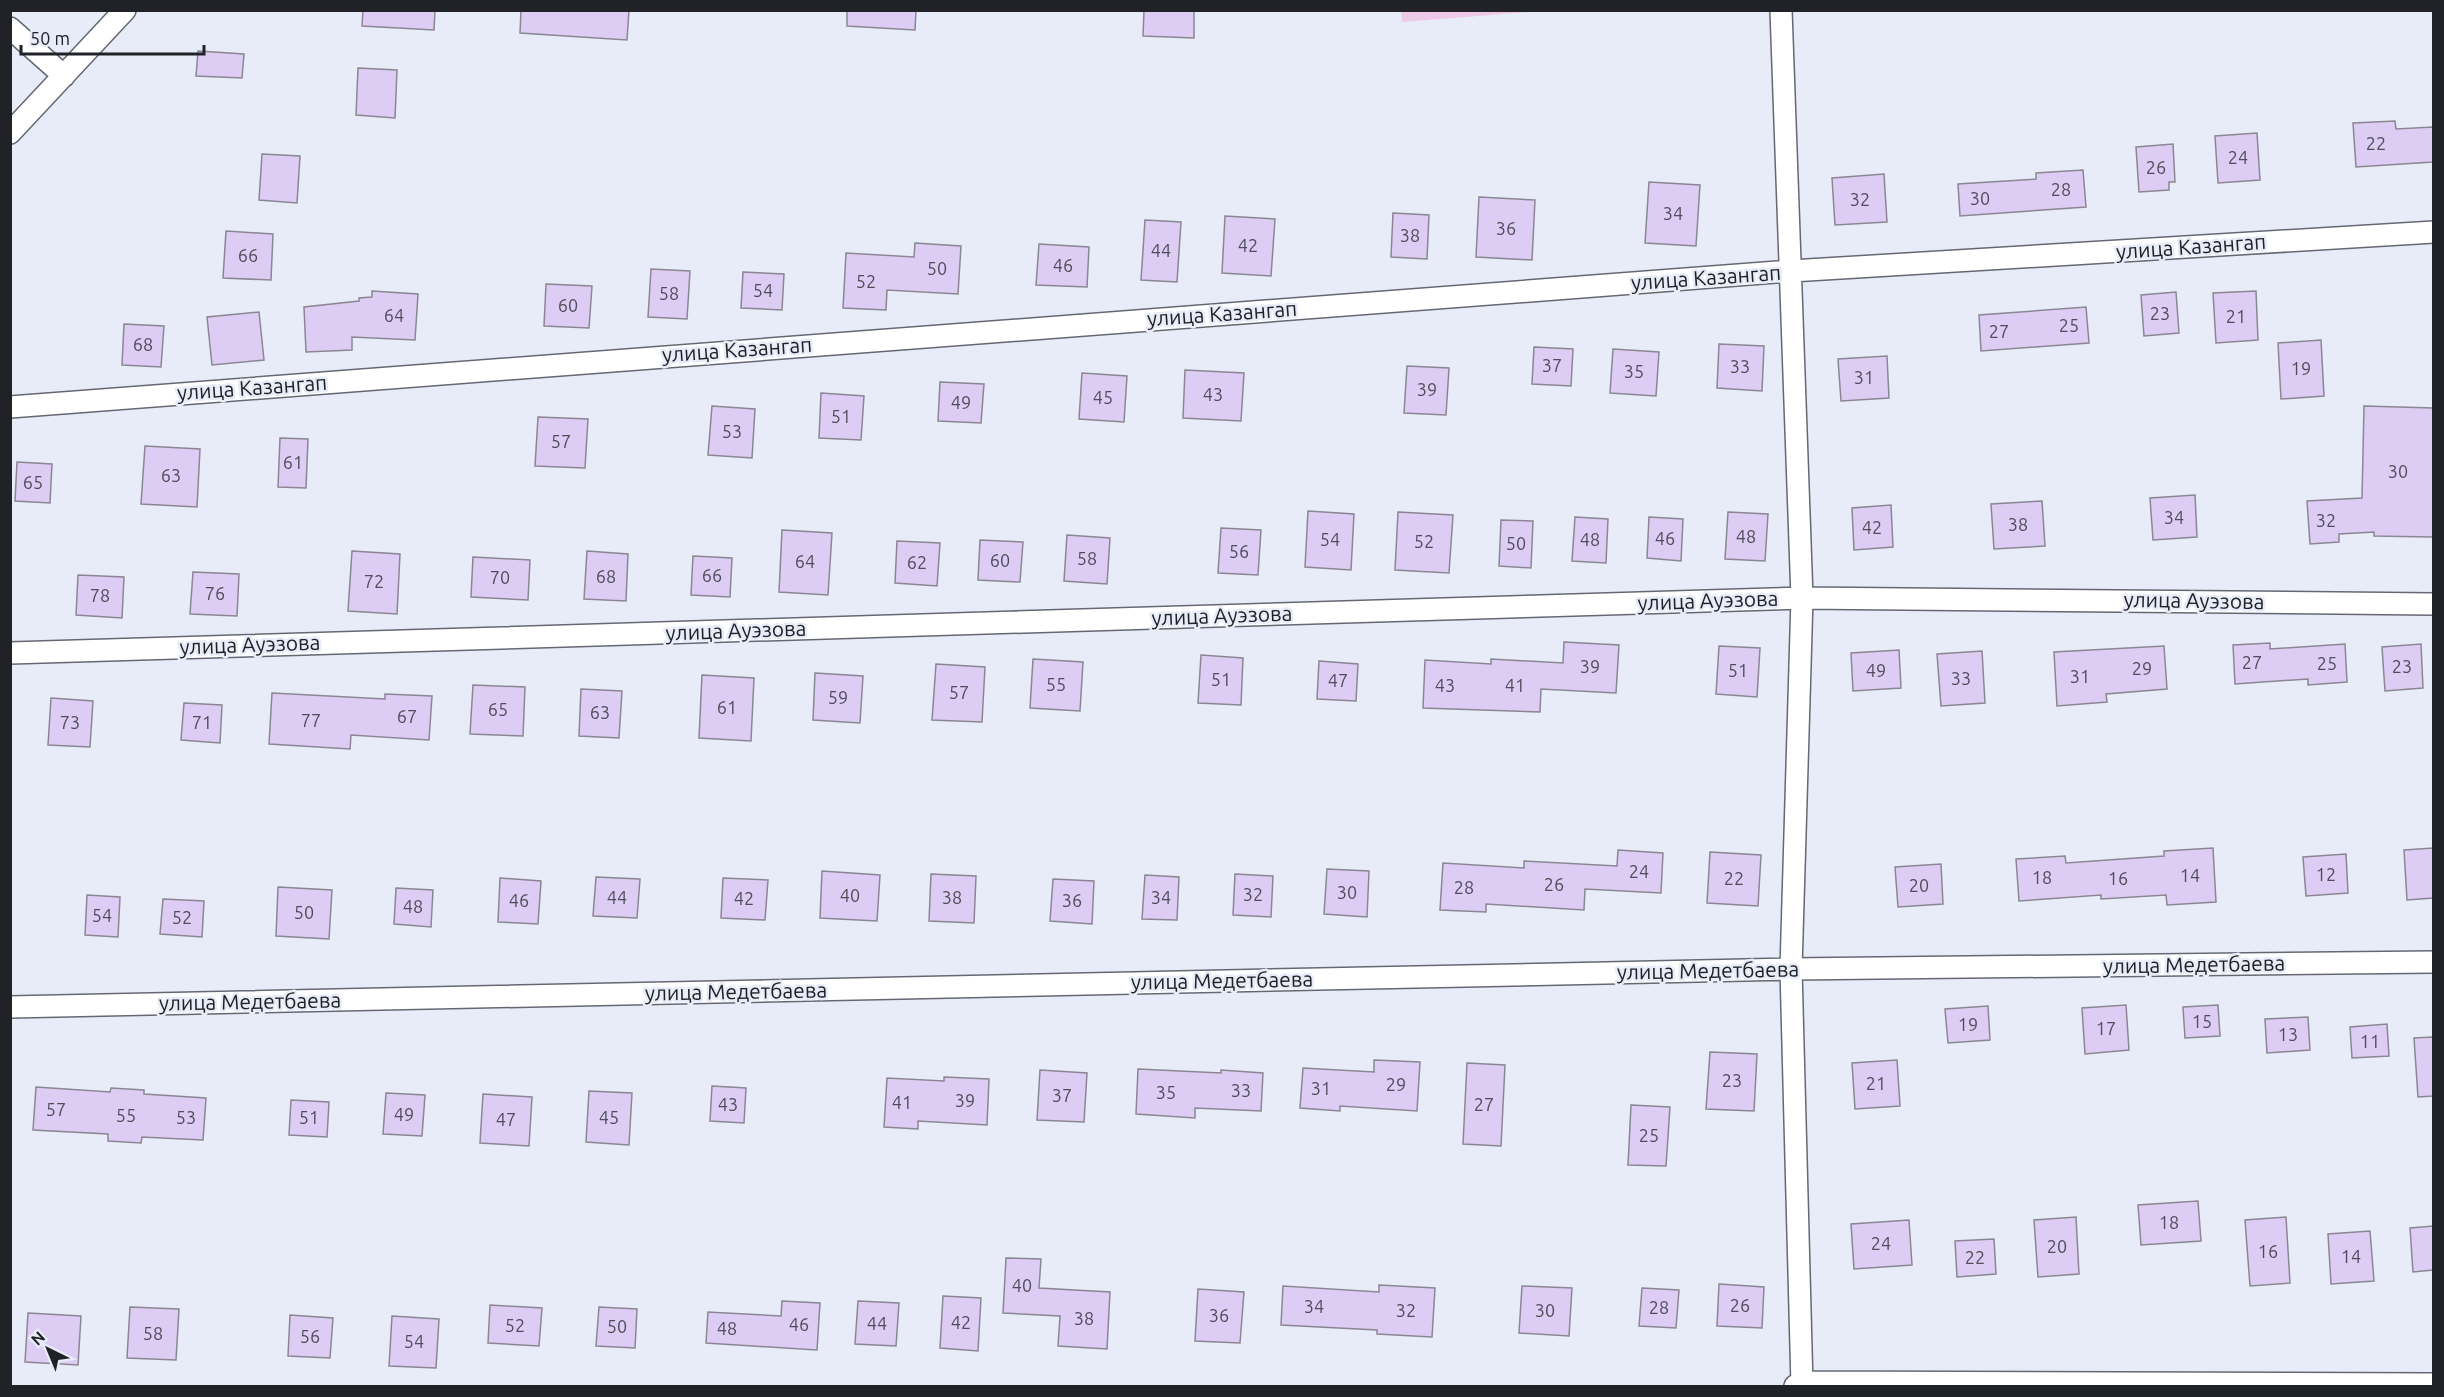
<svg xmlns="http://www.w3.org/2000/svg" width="2444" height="1397" font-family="Ubuntu,sans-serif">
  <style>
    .green { fill: #eec9e7 }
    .building { fill: #ddcdf5; stroke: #8b8792; stroke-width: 1.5 }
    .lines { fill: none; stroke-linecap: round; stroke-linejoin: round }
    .street-casing { stroke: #656872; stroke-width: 24 }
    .street { stroke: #fff; stroke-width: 21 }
    .labels { text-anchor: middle; stroke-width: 5; stroke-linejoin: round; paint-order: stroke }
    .number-label { font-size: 18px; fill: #504d5a }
    .street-label { font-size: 21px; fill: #212227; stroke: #e8ecf8 }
  </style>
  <rect width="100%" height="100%" fill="#e8ecf8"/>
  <path class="green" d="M1401 10H1542V11L1402 22Z"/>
  <path class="building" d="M363 10H435L434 30 362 26Z
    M521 10H629L627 40 520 33Z
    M847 10H916L915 30 847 26Z
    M1144 10H1194V38L1143 36Z
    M198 51 244 54 242 78 196 76Z
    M358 68 397 70 395 118 356 115Z
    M2395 121 2396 129 2433 127V162L2356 167 2353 123Z
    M2257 133 2260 180 2218 183 2215 136Z
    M2173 144 2175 182H2169V190L2139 192 2136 147Z
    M262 154 300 156 297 203 259 200Z
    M2083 170 2086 207 1960 216 1958 184 2036 179V173Z
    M1884 174 1887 222 1835 225 1832 178Z
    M1649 182 1700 185 1696 246 1645 243Z
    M1479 197 1535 200 1532 260 1476 257Z
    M1393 213 1429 215 1427 259 1391 257Z
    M1225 216 1275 219 1271 276 1222 273Z
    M1145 220 1181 222 1177 282 1141 280Z
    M226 231 273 234 271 280 223 278Z
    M915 243 961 246 958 294 887 290 886 310 843 308 846 253 914 257Z
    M1039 244 1089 247 1087 287 1036 285Z
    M651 269 690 271 687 319 648 317Z
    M743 272 784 274 782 310 741 308Z
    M546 284 592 286 589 328 544 326Z
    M372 291 418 294 415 340 352 337V350L306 352 304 307 359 301V298L372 297Z
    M2256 291 2258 340 2216 343 2213 293Z
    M2176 292 2179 333 2144 336 2141 295Z
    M2086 307 2089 343 1981 351 1979 315Z
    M259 312 264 360 212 365 207 317Z
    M124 324 164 326 161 367 122 365Z
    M2321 340 2324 396 2281 399 2278 343Z
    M1719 344 1764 346 1762 391 1717 388Z
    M1534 347 1573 349 1571 386 1532 384Z
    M1613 349 1659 352 1656 396 1610 393Z
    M1887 356 1889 398 1841 401 1838 359Z
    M1407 366 1449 368 1446 415 1404 413Z
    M1185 370 1244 373 1241 421 1183 418Z
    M1082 373 1127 376 1124 422 1079 419Z
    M940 382 984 384 981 423 938 421Z
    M821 393 864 396 861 440 819 438Z
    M712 406 755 409 752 458 708 455Z
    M2364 406 2433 408V537L2374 536V532L2339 534V542L2310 544 2307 501 2362 498Z
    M538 417 588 419 585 468 535 466Z
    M280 438 308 439 306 488 278 487Z
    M145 446 200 449 197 507 141 504Z
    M17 462 52 464 50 503 15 501Z
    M2195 495 2197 537 2153 540 2150 498Z
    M2042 501 2045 546 1994 549 1991 504Z
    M1891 505 1893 547 1854 550 1852 508Z
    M1308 511 1354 514 1351 570 1305 567Z
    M1398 512 1453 515 1449 573 1395 570Z
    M1728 512 1768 514 1765 561 1725 559Z
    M1575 517 1608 519 1606 563 1572 561Z
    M1649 517 1683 519 1681 561 1647 558Z
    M1501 520 1533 521 1531 568 1499 566Z
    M1221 528 1261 530 1258 575 1218 573Z
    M782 530 832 533 828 595 779 592Z
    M1067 535 1110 538 1107 584 1064 581Z
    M980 540 1023 542 1020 582 978 580Z
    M897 541 940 543 937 586 895 583Z
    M352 551 400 554 397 614 348 611Z
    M587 551 628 554 626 601 584 599Z
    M693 556 732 558 730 597 691 595Z
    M473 557 530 560 528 600 471 597Z
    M193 572 239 574 237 616 190 614Z
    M78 575 124 577 122 618 76 615Z
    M1564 642 1619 645 1616 693 1541 689 1540 712 1423 708 1425 660 1491 664V659L1563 663Z
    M2270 643V649L2345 644 2347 682 2308 685V679L2235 684 2233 645Z
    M2421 644 2423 688 2385 691 2382 647Z
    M1719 646 1760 648 1757 697 1716 694Z
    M2164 646 2167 689 2106 694 2107 702 2057 706 2054 652Z
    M1899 650 1901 688 1853 691 1851 653Z
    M1982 651 1985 703 1941 706 1937 654Z
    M1201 655 1243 658 1241 705 1198 703Z
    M1033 659 1083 662 1080 711 1030 708Z
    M1319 661 1358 664 1356 701 1317 699Z
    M936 664 985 667 982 722 932 720Z
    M815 673 863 676 860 723 813 720Z
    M702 675 754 678 751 741 699 738Z
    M473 685 525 687 523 736 470 734Z
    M581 689 622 691 619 738 579 736Z
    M272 693 385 699V694L432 696 429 740 351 735 350 749 269 744Z
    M51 698 93 701 90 747 48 745Z
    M184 703 222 705 220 743 181 740Z
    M2213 848 2216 902 2167 905 2166 895 2101 899V895L2019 901 2016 859 2065 856 2066 863 2164 856V851Z
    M2433 848V898L2407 900 2404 850Z
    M1618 850 1663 853 1661 893 1585 889 1584 910 1486 904V912L1440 910 1443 863 1524 868V861L1617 866Z
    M1710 852 1761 855 1758 906 1707 903Z
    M2346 854 2348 893 2306 896 2303 857Z
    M1941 864 1943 904 1898 907 1895 867Z
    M1327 869 1369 871 1367 917 1324 914Z
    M822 871 880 875 877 921 820 918Z
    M931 874 976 876 974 923 929 921Z
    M1235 874 1273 876 1271 917 1233 915Z
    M1145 875 1179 877 1177 920 1142 919Z
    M596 877 640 879 637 918 593 916Z
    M500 878 541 881 538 924 498 922Z
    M723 878 768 880 765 920 721 918Z
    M1053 879 1094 881 1092 924 1050 921Z
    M278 887 332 890 329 939 276 936Z
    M396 888 433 890 431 927 394 924Z
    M87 895 120 897 118 937 85 935Z
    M163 899 204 901 202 937 160 934Z
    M2126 1005 2129 1050 2085 1054 2082 1008Z
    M2218 1005 2220 1036 2185 1038 2183 1007Z
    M1988 1006 1990 1040 1948 1043 1945 1009Z
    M2308 1017 2310 1050 2267 1053 2265 1019Z
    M2387 1024 2389 1056 2352 1058 2350 1027Z
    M2433 1037V1096L2418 1097 2414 1038Z
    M1710 1052 1757 1054 1754 1111 1706 1109Z
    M1374 1060 1420 1062 1417 1111 1340 1106V1111L1300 1108 1303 1068 1374 1072Z
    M1897 1060 1900 1106 1855 1109 1852 1063Z
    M1467 1063 1505 1065 1501 1146 1463 1144Z
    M1138 1069 1221 1073V1070L1263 1073 1261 1111 1195 1108V1118L1136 1114Z
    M1040 1070 1087 1073 1084 1122 1037 1120Z
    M944 1077 989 1079 987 1125 918 1121V1129L884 1127 887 1078 944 1081Z
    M712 1086 746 1088 744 1123 710 1121Z
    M36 1087 110 1092 111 1088 144 1090V1094L206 1098 203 1140 142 1137 141 1143 108 1141V1134L33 1130Z
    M589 1091 632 1093 629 1145 586 1142Z
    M386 1093 425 1095 422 1136 383 1134Z
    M483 1094 532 1097 529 1146 480 1143Z
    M291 1100 329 1102 327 1137 289 1135Z
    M1631 1105 1670 1107 1666 1166 1628 1165Z
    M2198 1201 2201 1241 2141 1245 2138 1205Z
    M2076 1217 2079 1274 2038 1277 2034 1220Z
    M2286 1217 2290 1283 2250 1286 2245 1220Z
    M1909 1220 1912 1265 1854 1269 1851 1224Z
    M2433 1226V1270L2413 1272 2410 1228Z
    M2370 1231 2374 1281 2331 1284 2328 1234Z
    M1994 1239 1996 1274 1957 1277 1955 1241Z
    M1006 1258 1041 1259 1039 1288 1110 1292 1107 1349 1058 1346 1060 1316 1003 1313Z
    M1719 1284 1764 1287 1762 1328 1717 1326Z
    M1379 1285 1435 1288 1432 1337 1377 1334V1330L1281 1325 1283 1286 1379 1292Z
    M1522 1286 1572 1288 1569 1336 1519 1333Z
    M1642 1288 1679 1290 1676 1328 1639 1326Z
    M1198 1289 1244 1292 1240 1343 1195 1341Z
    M943 1296 981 1298 978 1351 940 1348Z
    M782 1301 820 1303 817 1350 706 1343 708 1312 781 1316Z
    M858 1301 899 1303 896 1346 855 1344Z
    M490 1305 542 1308 539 1346 488 1343Z
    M130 1307 179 1309 176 1360 127 1358Z
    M599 1307 637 1309 635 1348 596 1346Z
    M28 1313 81 1316 78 1365 25 1362Z
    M290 1315 333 1318 330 1358 288 1356Z
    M392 1316 439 1319 436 1368 389 1366Z"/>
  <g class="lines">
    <defs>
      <path id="street" d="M1781 10 1802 598 1791 969 1802 1386
        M10 28 64 76
        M10 133 125 10
        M10 407 1791 271 2434 232
        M10 653 1802 598 2434 604
        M10 1007 1791 969 2434 962
        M1795 1386 1801 1382 2434 1384"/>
    </defs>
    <use href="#street" class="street-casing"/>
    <use href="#street" class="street"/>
  </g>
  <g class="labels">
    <g class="number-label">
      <text x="2376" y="150">22</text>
      <text x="2238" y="164">24</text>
      <text x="2156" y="174">26</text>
      <text x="2061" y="196">28</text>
      <text x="1980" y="205">30</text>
      <text x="1860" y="206">32</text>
      <text x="1673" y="220">34</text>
      <text x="1506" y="235">36</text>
      <text x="1410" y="242">38</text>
      <text x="1248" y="252">42</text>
      <text x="1161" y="257">44</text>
      <text x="248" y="262">66</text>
      <text x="1063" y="272">46</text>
      <text x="937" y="275">50</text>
      <text x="866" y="288">52</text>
      <text x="763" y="297">54</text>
      <text x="669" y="300">58</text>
      <text x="568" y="312">60</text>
      <text x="2160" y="320">23</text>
      <text x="394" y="322">64</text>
      <text x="2236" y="323">21</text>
      <text x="2069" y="332">25</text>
      <text x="1999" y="338">27</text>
      <text x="143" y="351">68</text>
      <text x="1552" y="372">37</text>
      <text x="1740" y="373">33</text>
      <text x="2301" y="375">19</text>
      <text x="1634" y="378">35</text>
      <text x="1864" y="384">31</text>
      <text x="1427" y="396">39</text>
      <text x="1213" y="401">43</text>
      <text x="1103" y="404">45</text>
      <text x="961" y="409">49</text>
      <text x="841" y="423">51</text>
      <text x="732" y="438">53</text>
      <text x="561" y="448">57</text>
      <text x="293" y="469">61</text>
      <text x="2398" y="478">30</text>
      <text x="171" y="482">63</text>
      <text x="33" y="489">65</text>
      <text x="2174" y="524">34</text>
      <text x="2326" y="527">32</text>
      <text x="2018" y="531">38</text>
      <text x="1872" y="534">42</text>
      <text x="1746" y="543">48</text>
      <text x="1665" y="545">46</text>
      <text x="1330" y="546">54</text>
      <text x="1590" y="546">48</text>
      <text x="1424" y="548">52</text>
      <text x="1516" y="550">50</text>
      <text x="1239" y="558">56</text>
      <text x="1087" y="565">58</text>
      <text x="1000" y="567">60</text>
      <text x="805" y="568">64</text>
      <text x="917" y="569">62</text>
      <text x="712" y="582">66</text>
      <text x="606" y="583">68</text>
      <text x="500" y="584">70</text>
      <text x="374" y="588">72</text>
      <text x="215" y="600">76</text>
      <text x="100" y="602">78</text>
      <text x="2252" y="669">27</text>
      <text x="2327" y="670">25</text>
      <text x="1590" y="673">39</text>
      <text x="2402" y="673">23</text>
      <text x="2142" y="675">29</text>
      <text x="1738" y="677">51</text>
      <text x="1876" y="677">49</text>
      <text x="2080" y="683">31</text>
      <text x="1961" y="685">33</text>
      <text x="1221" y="686">51</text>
      <text x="1338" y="687">47</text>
      <text x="1056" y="691">55</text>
      <text x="1445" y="692">43</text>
      <text x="1515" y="692">41</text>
      <text x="959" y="699">57</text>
      <text x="838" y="704">59</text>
      <text x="727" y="714">61</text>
      <text x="498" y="716">65</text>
      <text x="600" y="719">63</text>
      <text x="407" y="723">67</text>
      <text x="311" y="727">77</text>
      <text x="70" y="729">73</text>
      <text x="202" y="729">71</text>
      <text x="1639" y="878">24</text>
      <text x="2326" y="881">12</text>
      <text x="2190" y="882">14</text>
      <text x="2042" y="884">18</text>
      <text x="1734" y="885">22</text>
      <text x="2118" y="885">16</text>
      <text x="1554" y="891">26</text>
      <text x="1919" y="892">20</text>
      <text x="1464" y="894">28</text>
      <text x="1347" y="899">30</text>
      <text x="1253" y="901">32</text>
      <text x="850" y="902">40</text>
      <text x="617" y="904">44</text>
      <text x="952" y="904">38</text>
      <text x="1161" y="904">34</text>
      <text x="744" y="905">42</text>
      <text x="519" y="907">46</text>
      <text x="1072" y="907">36</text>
      <text x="413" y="913">48</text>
      <text x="304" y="919">50</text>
      <text x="102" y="922">54</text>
      <text x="182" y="924">52</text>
      <text x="2202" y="1028">15</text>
      <text x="1968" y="1031">19</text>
      <text x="2106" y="1035">17</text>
      <text x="2288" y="1041">13</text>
      <text x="2370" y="1048">11</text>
      <text x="1732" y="1087">23</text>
      <text x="1876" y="1090">21</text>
      <text x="1396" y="1091">29</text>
      <text x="1321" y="1095">31</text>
      <text x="1241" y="1097">33</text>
      <text x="1166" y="1099">35</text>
      <text x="1062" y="1102">37</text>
      <text x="965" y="1107">39</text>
      <text x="902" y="1109">41</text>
      <text x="728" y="1111">43</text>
      <text x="1484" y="1111">27</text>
      <text x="56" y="1116">57</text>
      <text x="404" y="1121">49</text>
      <text x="126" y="1122">55</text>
      <text x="186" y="1124">53</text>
      <text x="309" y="1124">51</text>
      <text x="609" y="1124">45</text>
      <text x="506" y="1126">47</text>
      <text x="1649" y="1142">25</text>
      <text x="2169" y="1229">18</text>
      <text x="1881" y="1250">24</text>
      <text x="2057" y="1253">20</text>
      <text x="2268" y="1258">16</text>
      <text x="2351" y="1263">14</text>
      <text x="1975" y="1264">22</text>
      <text x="1022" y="1292">40</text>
      <text x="1740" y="1312">26</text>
      <text x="1314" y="1313">34</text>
      <text x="1659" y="1314">28</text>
      <text x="1406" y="1317">32</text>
      <text x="1545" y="1317">30</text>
      <text x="1219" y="1322">36</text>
      <text x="1084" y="1325">38</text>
      <text x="961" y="1329">42</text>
      <text x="877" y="1330">44</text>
      <text x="799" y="1331">46</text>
      <text x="515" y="1332">52</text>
      <text x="617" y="1333">50</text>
      <text x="727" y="1335">48</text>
      <text x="153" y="1340">58</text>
      <text x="310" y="1343">56</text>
      <text x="414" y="1348">54</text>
    </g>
    <g class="street-label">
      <text transform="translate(2191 247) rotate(-4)" y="7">улица Казангап</text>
      <text transform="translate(1706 278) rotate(-4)" y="7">улица Казангап</text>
      <text transform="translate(1222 314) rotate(-4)" y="7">улица Казангап</text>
      <text transform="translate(737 350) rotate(-4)" y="7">улица Казангап</text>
      <text transform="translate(252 388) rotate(-4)" y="7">улица Казангап</text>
      <text transform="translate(1708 601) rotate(-2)" y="7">улица Ауэзова</text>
      <text transform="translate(2194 601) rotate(1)" y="7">улица Ауэзова</text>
      <text transform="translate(1222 616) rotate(-2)" y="7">улица Ауэзова</text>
      <text transform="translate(736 631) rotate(-2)" y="7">улица Ауэзова</text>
      <text transform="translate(250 645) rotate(-2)" y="7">улица Ауэзова</text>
      <text transform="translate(2194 965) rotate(-1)" y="7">улица Медетбаева</text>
      <text transform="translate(1708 971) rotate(-1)" y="7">улица Медетбаева</text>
      <text transform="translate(1222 981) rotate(-1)" y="7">улица Медетбаева</text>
      <text transform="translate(736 992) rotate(-1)" y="7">улица Медетбаева</text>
      <text transform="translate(250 1002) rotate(-1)" y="7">улица Медетбаева</text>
    </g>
  </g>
  <rect width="2444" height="1397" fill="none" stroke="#212227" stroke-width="24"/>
  <g transform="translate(48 1349) rotate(317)" stroke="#e8ecf8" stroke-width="4.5" paint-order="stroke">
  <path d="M0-4.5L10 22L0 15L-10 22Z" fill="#212227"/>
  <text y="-9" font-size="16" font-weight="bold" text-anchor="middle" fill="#212227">N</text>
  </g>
  <path d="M21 45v9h183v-9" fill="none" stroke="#212227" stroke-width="3"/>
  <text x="30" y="45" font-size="18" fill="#212227" stroke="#e8ecf8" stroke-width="4.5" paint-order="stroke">50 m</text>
</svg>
